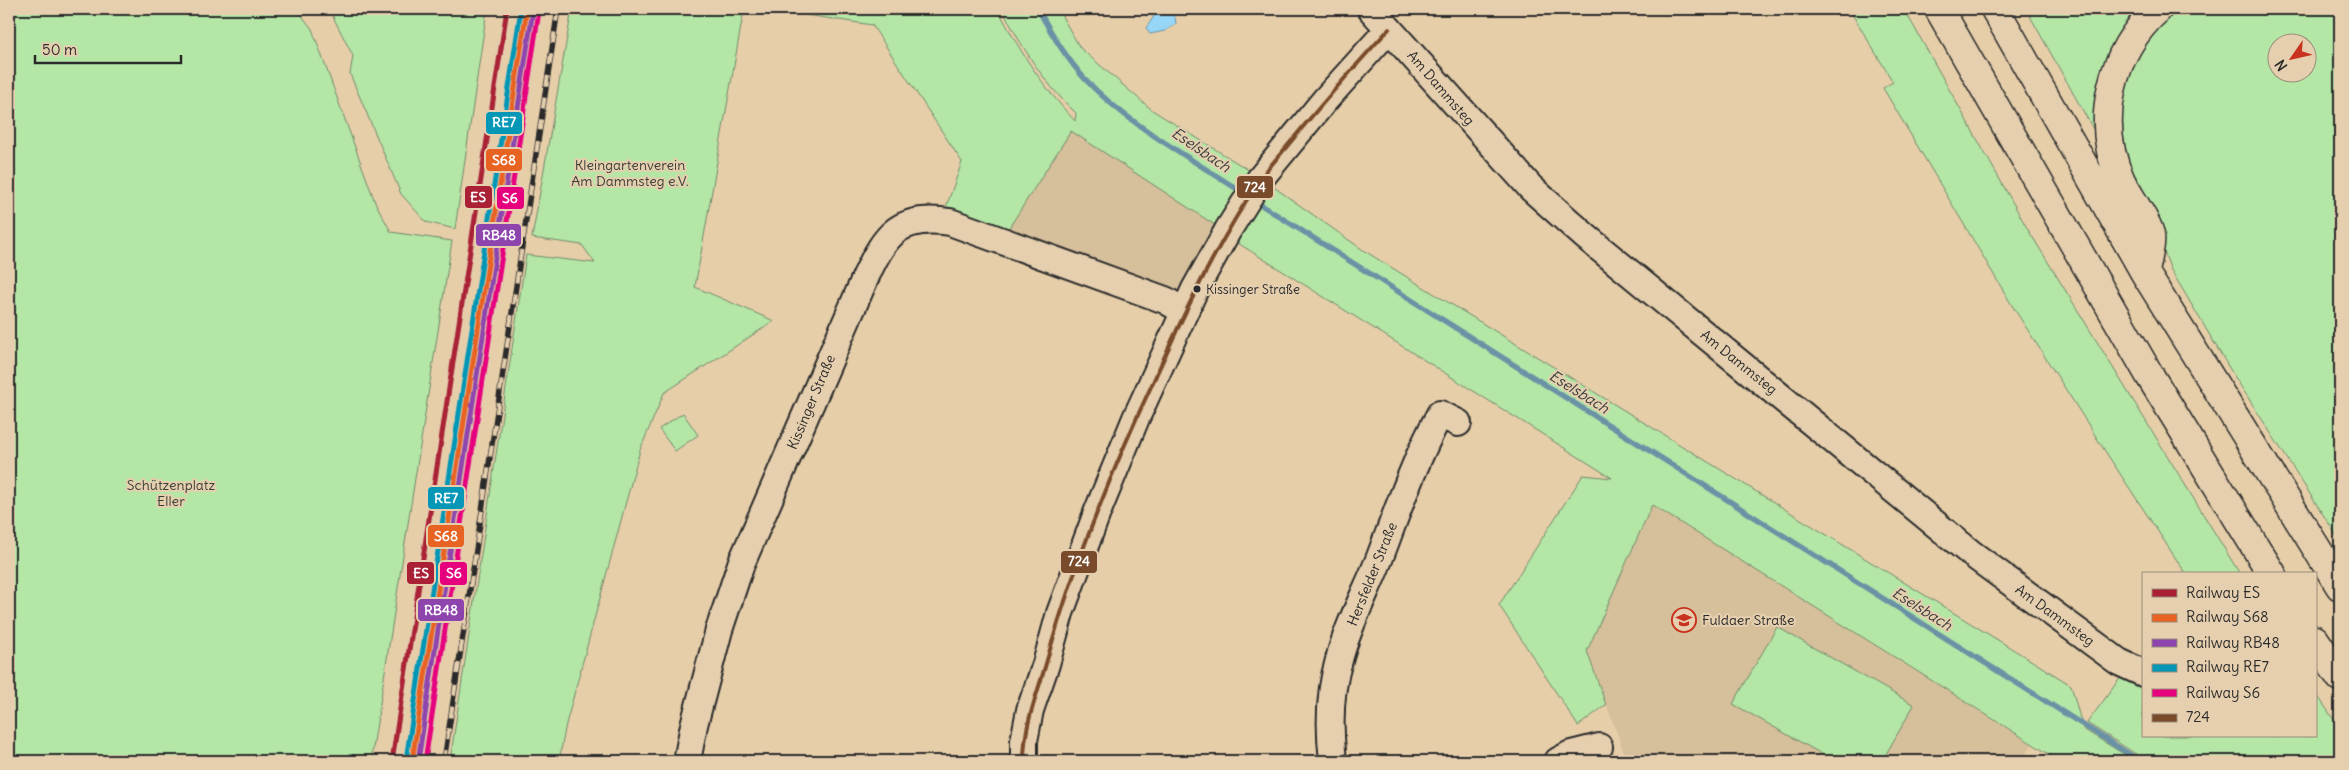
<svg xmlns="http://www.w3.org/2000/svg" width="2349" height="770" font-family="Delius,sans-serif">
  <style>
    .built { fill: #d6bf9b }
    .green { fill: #b4e6a6; stroke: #708868; fill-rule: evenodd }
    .water { fill: #96d7f7; stroke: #6b92a5 }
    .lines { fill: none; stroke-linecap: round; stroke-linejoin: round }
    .stream { stroke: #6b92a5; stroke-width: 5.5 }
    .minor-casing { stroke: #2b2b2b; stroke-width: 30 }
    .highway-casing { stroke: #2b2b2b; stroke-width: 31 }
    .minor { stroke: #e5cfae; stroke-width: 26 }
    .highway { stroke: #e5cfae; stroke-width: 28 }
    .rail-casing { stroke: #2b2b2b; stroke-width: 5.5 }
    .rail { stroke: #e5cfae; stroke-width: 4; stroke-dasharray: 11; stroke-linecap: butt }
    .bus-1-casing { stroke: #e5cfae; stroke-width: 8 }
    .bus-1 { stroke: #7a4b2a; stroke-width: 4 }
    .rail-1-casing { stroke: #e5cfae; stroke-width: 9 }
    .rail-2-casing { stroke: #e5cfae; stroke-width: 9 }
    .rail-3-casing { stroke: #e5cfae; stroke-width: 9 }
    .rail-4-casing { stroke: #e5cfae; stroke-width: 9 }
    .rail-5-casing { stroke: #e5cfae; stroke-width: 9 }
    .rail-1 { stroke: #aa2135; stroke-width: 5 }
    .rail-2 { stroke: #e86222; stroke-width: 5 }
    .rail-3 { stroke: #8e44ad; stroke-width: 5 }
    .rail-4 { stroke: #0696b6; stroke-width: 5 }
    .rail-5 { stroke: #e6007e; stroke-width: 5 }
    .bus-dot { fill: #2b2b2b; stroke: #e5cfae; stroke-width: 2 }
    .labels { text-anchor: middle; stroke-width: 4; stroke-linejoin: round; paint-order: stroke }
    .bus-label { font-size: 13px; fill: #2b2b2b; stroke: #e5cfae; text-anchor: start }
    .street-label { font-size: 14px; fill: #2b2b2b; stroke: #e5cfae }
    .park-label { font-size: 14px; fill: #393e37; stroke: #e5cfae }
    .poi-label { font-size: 14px; fill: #2b2b2b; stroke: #e5cfae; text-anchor: start }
    .water-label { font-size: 15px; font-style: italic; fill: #363c3f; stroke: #e5cfae }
    .line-badge { stroke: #e5cfae; stroke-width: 2 }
    .badge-label { font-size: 14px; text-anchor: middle; font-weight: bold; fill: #fff }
  </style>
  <rect width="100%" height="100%" fill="#e6cea9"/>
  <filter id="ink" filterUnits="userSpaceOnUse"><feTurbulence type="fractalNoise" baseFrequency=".02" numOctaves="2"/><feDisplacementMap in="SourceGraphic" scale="10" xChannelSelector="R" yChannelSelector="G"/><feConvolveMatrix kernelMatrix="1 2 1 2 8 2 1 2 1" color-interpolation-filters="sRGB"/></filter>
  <g filter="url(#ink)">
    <path class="built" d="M1071 130 1218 227 1185 287 1176 294 1005 234Z
      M1652 505 2032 744 2021 761H1627L1587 651Z"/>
    <path class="green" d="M9 9H297L312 29 375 202 391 232 452 241 371 761H9Z
      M329 9H487L455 229 426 222 401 194 350 74 353 56Z
      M572 9H744L695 287 774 321 664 393 640 450 566 724 559 761H450L526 255 595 263 582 245 532 238Z
      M767 9H998C1019 51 1043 87 1075 121L1076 113C1044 84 1022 47 1002 9H1058L1080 48 1152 110 1255 174 1218 227 1071 131 1005 234 945 210 962 162 872 25Z
      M1849 9H1904L2027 228 2240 574H2186L2107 454 2013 307 1883 88 1893 82Z
      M2026 9H2143L2096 134Z
      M2178 9H2340V541L2231 371 2171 270 2158 237 2128 182 2117 122 2133 58 2153 31ZM2276 42H2306V72H2276Z
      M1268 183 1363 250 2071 685 2083 729 2135 761H2060L1652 505 1587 651 1606 705 1578 726 1499 605 1583 475 1612 478 1233 240Z
      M683 413 698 435 675 451 659 429Z
      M1777 627 1914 705 1882 761H1834L1733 704Z
      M2121 677 2129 680 2143 690V736H2315V692L2340 729V761H2147L2087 723Z"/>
    <path class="water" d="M1167 9 1175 17 1176 24 1165 31 1150 34 1146 28 1157 12Z"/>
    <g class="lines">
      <path class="stream" d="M1038 9C1051 33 1066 58 1085 79 1128 125 1191 158 1243 193
        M1255 201 2140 761"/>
      <defs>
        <path id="minor" d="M1371 9 1531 188 1586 237 1972 554 2119 662 2143 673
          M687 761 694 725 719 630 741 564 866 276C885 235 899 214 950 222L1165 300 1184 311
          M1024 761V741L1030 710 1046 664 1060 613 1097 513 1136 418 1195 289 1228 230 1260 179 1325 100 1389 29
          M1333 761C1329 727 1329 693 1339 660 1348 624 1367 591 1380 557 1398 509 1415 460 1440 414L1458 423
          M1558 761 1571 754 1599 747"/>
        <path id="highway" d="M1939 9 2150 376 2272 574
          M1995 9 2145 273 2340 586
          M2145 273C2146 262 2152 246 2150 235 2149 225 2127 193 2121 181 2094 122 2110 52 2158 9
          M2315 640 2340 677"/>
      </defs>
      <use href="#minor" class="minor-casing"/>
      <use href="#highway" class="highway-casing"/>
      <use href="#minor" class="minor"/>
      <use href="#highway" class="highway"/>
      <defs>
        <path id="rail" d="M444 761 558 9"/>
      </defs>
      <use href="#rail" class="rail-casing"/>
      <use href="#rail" class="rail"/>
      <defs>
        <path id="bus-1" d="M1024 761C1024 723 1037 696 1047 660 1074 564 1112 470 1154 380 1185 311 1217 244 1259 181 1269 166 1282 153 1293 139 1324 101 1356 65 1389 29"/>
      </defs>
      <use href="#bus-1" class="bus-1-casing"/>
      <use href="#bus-1" class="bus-1"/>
      <defs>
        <path id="rail-1" d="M392 761 507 9"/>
        <path id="rail-2" d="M412 761 527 9"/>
        <path id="rail-3" d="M418 761 533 10"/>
        <path id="rail-4" d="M406 760 521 9"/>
        <path id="rail-5" d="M425 761 539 11"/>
      </defs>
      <use href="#rail-1" class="rail-1-casing"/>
      <use href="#rail-2" class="rail-2-casing"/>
      <use href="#rail-3" class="rail-3-casing"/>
      <use href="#rail-4" class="rail-4-casing"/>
      <use href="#rail-5" class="rail-5-casing"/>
      <use href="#rail-1" class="rail-1"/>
      <use href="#rail-2" class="rail-2"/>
      <use href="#rail-3" class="rail-3"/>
      <use href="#rail-4" class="rail-4"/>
      <use href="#rail-5" class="rail-5"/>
    </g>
  </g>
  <defs>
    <symbol id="school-ring" viewBox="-11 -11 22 22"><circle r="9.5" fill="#e5cfae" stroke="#c8321e" stroke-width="1.5"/><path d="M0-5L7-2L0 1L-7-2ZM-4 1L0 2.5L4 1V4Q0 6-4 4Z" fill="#c8321e"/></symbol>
  </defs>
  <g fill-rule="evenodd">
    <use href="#school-ring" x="1670" y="606" width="28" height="28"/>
  </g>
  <circle class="bus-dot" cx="1197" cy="289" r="4.5"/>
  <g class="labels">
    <g class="bus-label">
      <text x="1206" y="294">Kissinger Straße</text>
    </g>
    <g class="street-label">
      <text transform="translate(1441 88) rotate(49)" y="5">Am Dammsteg</text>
      <text transform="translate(1739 362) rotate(39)" y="5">Am Dammsteg</text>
      <text transform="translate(811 402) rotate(-67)" y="5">Kissinger Straße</text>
      <text transform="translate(1372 574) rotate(-68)" y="5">Hersfelder Straße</text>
      <text transform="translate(2055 615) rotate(36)" y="5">Am Dammsteg</text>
    </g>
    <g class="park-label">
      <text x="630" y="170">Kleingartenverein<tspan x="630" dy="16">Am Dammsteg e.V.</tspan></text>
      <text x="171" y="490">Schützenplatz<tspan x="171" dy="16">Eller</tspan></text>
    </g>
    <g class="poi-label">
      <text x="1702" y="625">Fuldaer Straße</text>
    </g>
    <g class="water-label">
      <text transform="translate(1201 150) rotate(34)" y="5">Eselsbach</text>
      <text transform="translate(1579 392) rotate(32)" y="5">Eselsbach</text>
      <text transform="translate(1922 609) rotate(32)" y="5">Eselsbach</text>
    </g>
  </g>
  <g class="line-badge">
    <rect x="485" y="111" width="38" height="24" rx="5" fill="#0696b6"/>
    <rect x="485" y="148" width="38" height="24" rx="5" fill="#e86222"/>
    <rect x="1236" y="175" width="38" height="24" rx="5" fill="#7a4b2a"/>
    <rect x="464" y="185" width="29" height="24" rx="5" fill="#aa2135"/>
    <rect x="496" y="186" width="29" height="24" rx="5" fill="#e6007e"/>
    <rect x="475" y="223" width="47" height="24" rx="5" fill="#8e44ad"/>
    <rect x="427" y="486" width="38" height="24" rx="5" fill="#0696b6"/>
    <rect x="427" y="524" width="38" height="24" rx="5" fill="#e86222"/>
    <rect x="1060" y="550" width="38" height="24" rx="5" fill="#7a4b2a"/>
    <rect x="406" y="561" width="29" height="24" rx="5" fill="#aa2135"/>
    <rect x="439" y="561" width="29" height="25" rx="5" fill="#e6007e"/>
    <rect x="417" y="598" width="48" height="24" rx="5" fill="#8e44ad"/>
  </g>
  <g class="badge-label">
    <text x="504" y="127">RE7</text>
    <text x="504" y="165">S68</text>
    <text x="1255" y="192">724</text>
    <text x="478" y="202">ES</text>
    <text x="510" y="203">S6</text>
    <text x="499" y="240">RB48</text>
    <text x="446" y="503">RE7</text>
    <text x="446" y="541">S68</text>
    <text x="1079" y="566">724</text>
    <text x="421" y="578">ES</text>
    <text x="454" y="578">S6</text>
    <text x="441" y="615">RB48</text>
  </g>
  <rect width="2349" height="770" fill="none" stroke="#e5cfae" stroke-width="30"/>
  <rect x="15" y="15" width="2319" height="740" fill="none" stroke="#2b2b2b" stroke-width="2" filter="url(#ink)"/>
  <rect x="2142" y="572" width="175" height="165" fill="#e5cfae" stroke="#9b8d7a"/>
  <rect x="2152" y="589" width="25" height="8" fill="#aa2135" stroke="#9b8d7a"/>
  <text x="2186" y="598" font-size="15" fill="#2b2b2b">Railway ES</text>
  <rect x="2152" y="614" width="25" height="8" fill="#e86222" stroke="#9b8d7a"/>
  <text x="2186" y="622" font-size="15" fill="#2b2b2b">Railway S68</text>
  <rect x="2152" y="639" width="25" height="8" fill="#8e44ad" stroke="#9b8d7a"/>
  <text x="2186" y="648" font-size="15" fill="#2b2b2b">Railway RB48</text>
  <rect x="2152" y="664" width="25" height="8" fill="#0696b6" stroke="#9b8d7a"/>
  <text x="2186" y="672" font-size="15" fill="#2b2b2b">Railway RE7</text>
  <rect x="2152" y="689" width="25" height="8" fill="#e6007e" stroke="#9b8d7a"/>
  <text x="2186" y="698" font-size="15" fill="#2b2b2b">Railway S6</text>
  <rect x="2152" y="714" width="25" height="8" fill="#7a4b2a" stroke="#9b8d7a"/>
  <text x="2186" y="722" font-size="15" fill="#2b2b2b">724</text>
  <g transform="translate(2292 58) rotate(236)"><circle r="24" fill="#e5cfae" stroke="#9b8d7a"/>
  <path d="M0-4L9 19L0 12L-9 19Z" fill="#c8321e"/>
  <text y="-8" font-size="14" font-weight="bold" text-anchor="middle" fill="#2b2b2b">N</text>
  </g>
  <path d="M35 55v8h146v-8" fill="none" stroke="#2b2b2b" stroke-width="2.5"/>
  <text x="42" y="55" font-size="15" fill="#2b2b2b" stroke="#e5cfae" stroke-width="4" paint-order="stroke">50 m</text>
</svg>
